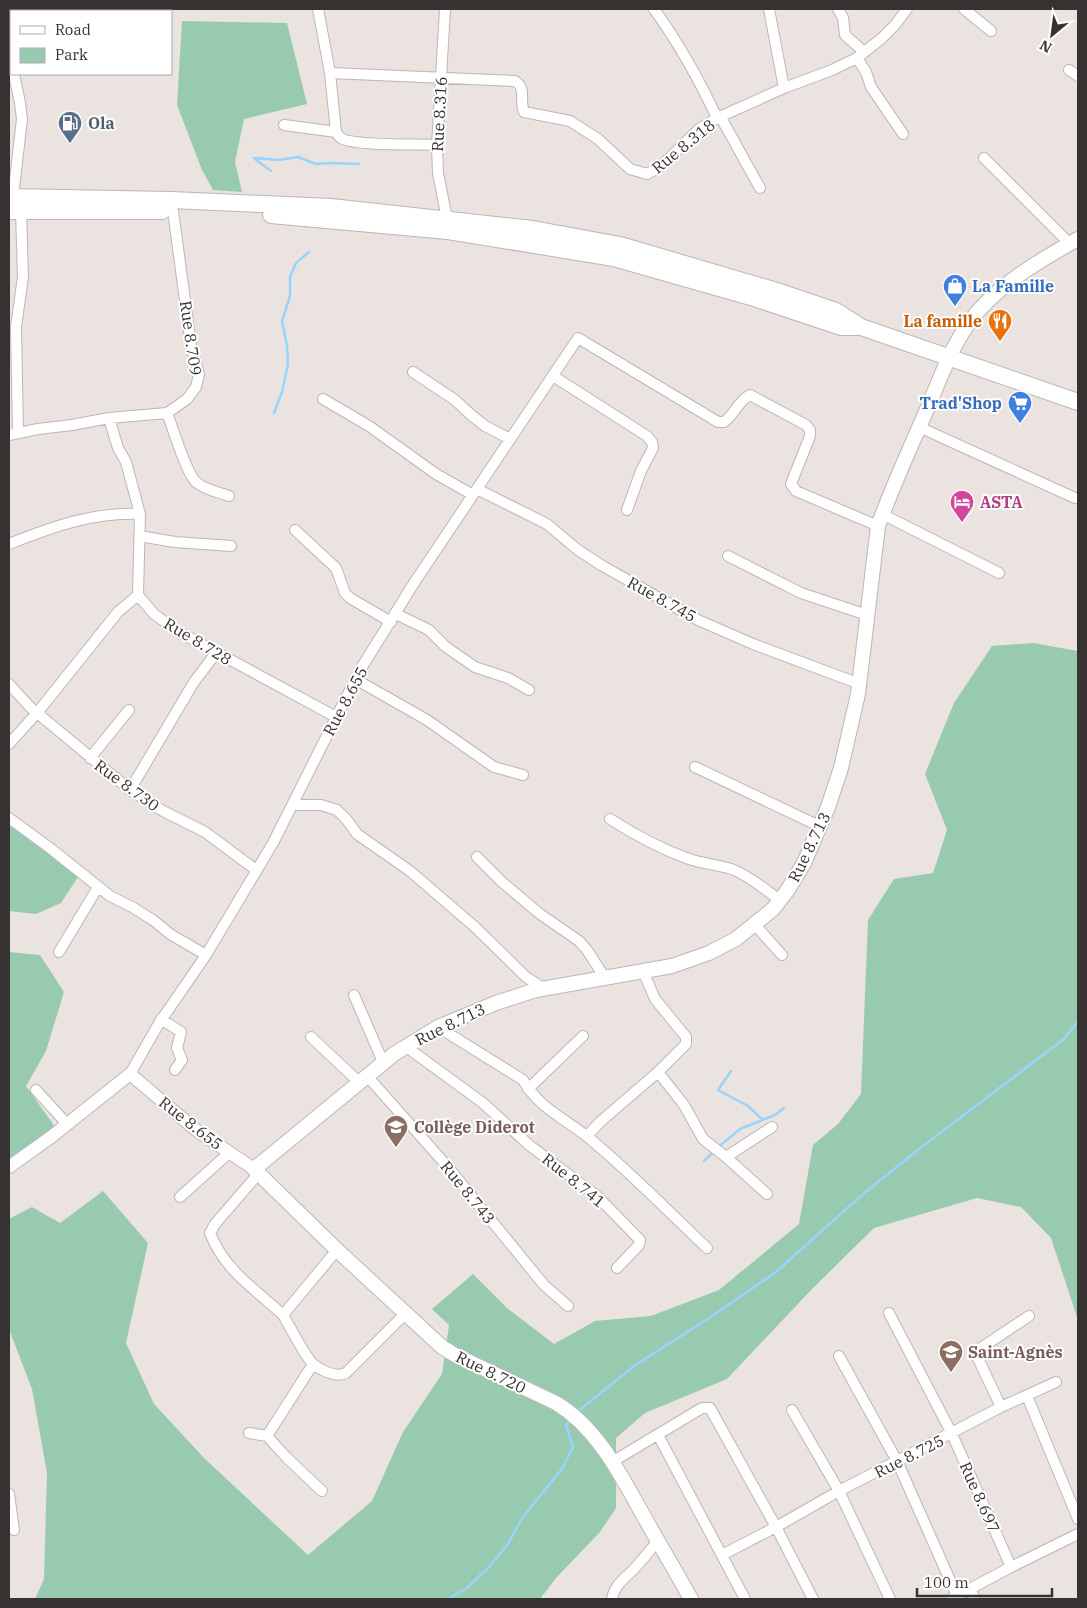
<svg xmlns="http://www.w3.org/2000/svg" width="1087" height="1608" font-family="'IBM Plex Serif',serif">
  <style>
    .green { fill: #98cab0 }
    .lines { fill: none; stroke-linecap: round; stroke-linejoin: round }
    .stream { stroke: #98d4fe; stroke-width: 2.5 }
    .minor-casing { stroke: #beb6b3; stroke-width: 12 }
    .tertiary-casing { stroke: #beb6b3; stroke-width: 14 }
    .secondary-casing { stroke: #beb6b3; stroke-width: 16 }
    .trunk-casing { stroke: #beb6b3; stroke-width: 18 }
    .minor { stroke: #fff; stroke-width: 10 }
    .tertiary { stroke: #fff; stroke-width: 12 }
    .secondary { stroke: #fff; stroke-width: 14 }
    .trunk { stroke: #fff; stroke-width: 16 }
    .labels { text-anchor: middle; stroke-width: 4; stroke-linejoin: round; paint-order: stroke }
    .street-label { font-size: 16px; fill: #363231; stroke: #fff }
    .service-label { font-size: 16px; font-weight: bold; fill: #4e5e75; stroke: #fff; text-anchor: start }
    .shop-label { font-size: 16px; font-weight: bold; fill: #366cbe; stroke: #fff; text-anchor: start }
    .food-label { font-size: 16px; font-weight: bold; fill: #c56008; stroke: #fff; text-anchor: end }
    .hotel-label { font-size: 16px; font-weight: bold; fill: #b23c85; stroke: #fff; text-anchor: start }
    .education-label { font-size: 16px; font-weight: bold; fill: #785e54; stroke: #fff; text-anchor: start }
  </style>
  <rect width="100%" height="100%" fill="#ebe3e0"/>
  <path class="green" d="M182 21 287 23 307 104 244 119 235 162 242 192 213 190 202 170 177 105Z
    M1033 643 1078 651V1320L1051 1238 1021 1207 977 1198 874 1228 812 1289 727 1379 645 1413 616 1438V1508L600 1532 556 1578 540 1599H35L44 1579 47 1473 32 1389 9 1329V1219L32 1207 60 1223 103 1191 148 1243 126 1343 154 1404 204 1458 308 1555 372 1501 403 1432 442 1374 449 1325 432 1309 473 1274 507 1308 554 1344 595 1321 651 1316 719 1290 799 1224 813 1145 838 1124 861 1094 868 920 894 879 933 873 947 830 925 774 954 703 992 646Z
    M9 826 42 842 78 877 61 903 36 914 9 911Z
    M9 952 40 955 64 992 46 1051 26 1086 55 1127 9 1167Z"/>
  <g class="lines">
    <path class="stream" d="M254 158 278 160 298 157 316 164 330 163 359 164
      M255 159 271 171
      M274 413 282 392 288 364 287 346 282 321 290 296V277L296 263 309 252
      M731 1071 718 1090 748 1106 763 1120
      M717 1148 740 1129 775 1115 784 1108
      M704 1161 713 1152
      M576 1413 634 1366 709 1318 776 1272 862 1195 919 1149 1064 1039 1078 1021
      M448 1599 467 1588 489 1567 508 1544 522 1518 561 1470 573 1447 566 1425 571 1419"/>
    <defs>
      <path id="minor" d="M318 9 330 73 336 132C338 134 338 136 341 138 352 146 420 144 437 145
        M445 9 437 145 438 173 447 219
        M654 9C680 45 698 77 717 118
        M769 9 784 88
        M838 9 843 18 845 35 864 52
        M964 9 991 31
        M9 53 11 63
        M857 58 866 72 871 87 903 134
        M1069 70 1078 76
        M330 73 515 81C527 88 519 100 524 112L570 121 598 139 630 169 647 174 660 167 699 129 717 118 784 88 832 70 857 58 882 38 895 25 907 9
        M720 116 760 188
        M284 125 336 132
        M984 158 1070 244
        M13 197 22 119 20 103 14 74
        M413 372 455 400 470 414 485 426 510 439
        M553 376 647 436 652 442 653 448 641 471 627 510
        M323 399 369 426 436 474 473 495
        M167 413C173 428 186 473 196 482 205 490 218 492 229 496
        M109 418 118 448 126 462 140 514 138 595 154 614 179 632 336 717
        M919 427 1075 498
        M18 433 16 327 23 277 21 211
        M9 435 38 429 72 425 109 418 167 413 187 399 196 387 199 374 191 345 173 211
        M477 489 547 524 578 550 601 565 698 620 753 644 860 684
        M882 514 999 573
        M295 530 336 568 345 593 350 598 391 622
        M139 536 175 542 231 546
        M9 544C52 527 92 512 140 514
        M728 556 801 593 867 615
        M396 614 429 630 446 647 475 667 508 678 529 690
        M355 679 427 720 494 767 523 775
        M9 684 30 707 130 790 163 811 205 832 256 870
        M9 744 37 713 118 612 138 595
        M90 758 129 710
        M695 767 819 826
        M130 790 194 682 216 653
        M293 805H321L337 810 347 820 357 834 410 871 475 927 526 977 543 988
        M9 818 50 848 110 896 132 907 153 920 170 934 206 955
        M610 819C635 835 661 849 689 859 704 864 721 865 734 870 751 877 765 890 780 900
        M477 857 502 882 540 914 579 941 587 950 605 978
        M755 925 782 955
        M59 952 98 887
        M354 995 383 1062
        M161 1019 181 1032 177 1048 182 1060 175 1070
        M438 1027 523 1080C539 1108 564 1118 589 1138 630 1172 668 1211 707 1248
        M311 1037 360 1083
        M405 1046 483 1103 529 1145 597 1196 640 1240 639 1245 617 1268
        M658 1072 684 1105 703 1139 726 1157 772 1127
        M130 1074 158 1025 206 955 273 843 360 670 414 583 578 338 718 422H724C734 415 739 400 750 395L806 425 810 430V436L791 484 796 491 878 526
        M368 1077 447 1166 544 1285 568 1306
        M528 1089 583 1036
        M36 1090 67 1124
        M587 1136 600 1122 658 1072 686 1044V1037L655 999 643 971
        M726 1157 767 1194
        M259 1173 215 1224 210 1233C225 1271 254 1288 283 1315
        M180 1197 229 1153
        M337 1250 283 1315C289 1325 307 1360 314 1365 323 1371 336 1378 346 1373L405 1314
        M889 1313 952 1434 1011 1567 951 1599
        M839 1356 897 1461 957 1596
        M313 1364 267 1436 287 1458 322 1491
        M1027 1396 1078 1519
        M1001 1407 1056 1382
        M792 1410 839 1491 890 1599
        M249 1433 267 1436
        M658 1435 745 1599
        M612 1462 702 1408H710L776 1527 722 1555
        M9 1494 14 1530
        M1011 1567 1078 1534
        M970 1589 975 1599
        M612 1599C614 1586 623 1580 632 1571 641 1562 649 1551 658 1541
        M813 1599 776 1527 839 1491 1001 1407 975 1352 1029 1316"/>
      <path id="tertiary" d="M9 1167 51 1137 130 1074 196 1130 254 1169"/>
      <path id="secondary" d="M691 1599C675 1570 658 1542 642 1513 619 1472 597 1428 556 1403L455 1355 442 1347 337 1250 254 1169 394 1054 438 1027 496 1003 536 990 672 966 709 953 736 939 773 909 787 891 804 863 828 807 841 768 858 694 878 526C893 485 911 446 928 407 942 374 955 336 980 309 1008 279 1042 259 1078 239"/>
      <path id="trunk" d="M9 197 171 200 331 207 533 229 620 245 780 292 836 311 861 327 1078 402
        M9 211H162
        M271 215 448 231 614 258 751 297 841 327H858"/>
    </defs>
    <use href="#minor" class="minor-casing"/>
    <use href="#tertiary" class="tertiary-casing"/>
    <use href="#secondary" class="secondary-casing"/>
    <use href="#trunk" class="trunk-casing"/>
    <use href="#minor" class="minor"/>
    <use href="#tertiary" class="tertiary"/>
    <use href="#secondary" class="secondary"/>
    <use href="#trunk" class="trunk"/>
  </g>
  <defs>
    <symbol id="fuel-pin" viewBox="-11 -11 22 30"><path d="M0 17L-7.5 6A9.5 9.5 0 1 1 7.5 6Z" fill="#5c6f8a" stroke="#fff"/><path d="M-5.5-6h7V0h2V4h1.3V-2.5L3-4.5l.8-.8L6-3V5H2.5V1h-1V6h-7ZM-4.2-4.7v3.2H.2V-4.7Z" fill="#fff"/></symbol>
    <symbol id="shop-pin" viewBox="-11 -11 22 30"><path d="M0 17L-7.5 6A9.5 9.5 0 1 1 7.5 6Z" fill="#3f7fe0" stroke="#fff"/><path d="M-5-2.5h2.3a2.7 3.5 0 0 1 5.4 0H5L5.5 6h-11ZM-1.5-2.5h3a1.5 2.3 0 0 0-3 0Z" fill="#fff"/></symbol>
    <symbol id="restaurant-pin" viewBox="-11 -11 22 30"><path d="M0 17L-7.5 6A9.5 9.5 0 1 1 7.5 6Z" fill="#e8710a" stroke="#fff"/><path d="M-5-6h1v4h1v-4h1v4h1v-4h1v5L-1.5 .5V6h-2V.5L-5-1ZM5-6V6H3V1.5H1.5Q1.5-4 5-6Z" fill="#fff"/></symbol>
    <symbol id="supermarket-pin" viewBox="-11 -11 22 30"><path d="M0 17L-7.5 6A9.5 9.5 0 1 1 7.5 6Z" fill="#3f7fe0" stroke="#fff"/><path d="M-6-5.5h2.5l.6 2H6L4.5 2H-2.5L-4.4-4H-6ZM-1.5 3.2a1.3 1.3 0 1 0 .1 0ZM3 3.2a1.3 1.3 0 1 0 .1 0Z" fill="#fff"/></symbol>
    <symbol id="hotel-pin" viewBox="-11 -11 22 30"><path d="M0 17L-7.5 6A9.5 9.5 0 1 1 7.5 6Z" fill="#d1479c" stroke="#fff"/><path d="M-6-4.5h1.5V1H6V5H4.5V3h-9V5H-6ZM-4 0a1.8 1.8 0 1 1 3.6 0ZM.5 0V-2.5h3Q6-2.5 6 0Z" fill="#fff"/></symbol>
    <symbol id="school-pin" viewBox="-11 -11 22 30"><path d="M0 17L-7.5 6A9.5 9.5 0 1 1 7.5 6Z" fill="#8d6e63" stroke="#fff"/><path d="M0-5L7-2L0 1L-7-2ZM-4 1L0 2.5L4 1V4Q0 6-4 4Z" fill="#fff"/></symbol>
  </defs>
  <g fill-rule="evenodd">
    <use href="#fuel-pin" x="56" y="109" width="28" height="38"/>
    <use href="#shop-pin" x="941" y="272" width="28" height="38"/>
    <use href="#restaurant-pin" x="986" y="307" width="28" height="38"/>
    <use href="#supermarket-pin" x="1006" y="389" width="28" height="38"/>
    <use href="#hotel-pin" x="948" y="488" width="28" height="38"/>
    <use href="#school-pin" x="382" y="1113" width="28" height="38"/>
    <use href="#school-pin" x="937" y="1338" width="28" height="38"/>
  </g>
  <g class="labels">
    <g class="street-label">
      <text transform="translate(439 114) rotate(-87)" y="6">Rue 8.316</text>
      <text transform="translate(683 146) rotate(-39)" y="6">Rue 8.318</text>
      <text transform="translate(191 338) rotate(82)" y="6">Rue 8.709</text>
      <text transform="translate(662 599) rotate(29)" y="6">Rue 8.745</text>
      <text transform="translate(198 641) rotate(31)" y="6">Rue 8.728</text>
      <text transform="translate(345 701) rotate(-62)" y="6">Rue 8.655</text>
      <text transform="translate(127 785) rotate(36)" y="6">Rue 8.730</text>
      <text transform="translate(809 847) rotate(-64)" y="6">Rue 8.713</text>
      <text transform="translate(450 1024) rotate(-26)" y="6">Rue 8.713</text>
      <text transform="translate(191 1123) rotate(38)" y="6">Rue 8.655</text>
      <text transform="translate(574 1180) rotate(39)" y="6">Rue 8.741</text>
      <text transform="translate(468 1192) rotate(51)" y="6">Rue 8.743</text>
      <text transform="translate(491 1372) rotate(26)" y="6">Rue 8.720</text>
      <text transform="translate(909 1456) rotate(-27)" y="6">Rue 8.725</text>
      <text transform="translate(980 1497) rotate(66)" y="6">Rue 8.697</text>
    </g>
    <g class="service-label">
      <text x="88" y="129">Ola</text>
    </g>
    <g class="shop-label">
      <text x="972" y="292">La Famille</text>
      <text x="1002" y="409" text-anchor="end">Trad'Shop</text>
    </g>
    <g class="food-label">
      <text x="982" y="327">La famille</text>
    </g>
    <g class="hotel-label">
      <text x="980" y="508">ASTA</text>
    </g>
    <g class="education-label">
      <text x="414" y="1133">Collège Diderot</text>
      <text x="968" y="1358">Saint-Agnès</text>
    </g>
  </g>
  <rect width="1087" height="1608" fill="none" stroke="#363231" stroke-width="20"/>
  <rect x="10" y="10" width="162" height="65" fill="#ffffff" stroke="#afadad"/>
  <rect x="20" y="26" width="25" height="8" fill="#ffffff" stroke="#afadad"/>
  <text x="55" y="35" font-size="15" fill="#363231">Road</text>
  <rect x="20" y="48" width="25" height="15" fill="#98cab0" stroke="#afadad"/>
  <text x="55" y="60" font-size="15" fill="#363231">Park</text>
  <g transform="translate(1052 35) rotate(209)" stroke="#ffffff" stroke-width="4" paint-order="stroke">
  <path d="M0-4L9 19L0 12L-9 19Z" fill="#363231"/>
  <text y="-8" font-size="14" font-weight="bold" text-anchor="middle" fill="#363231">N</text>
  </g>
  <path d="M917 1588v8h135v-8" fill="none" stroke="#363231" stroke-width="2.5"/>
  <text x="924" y="1588" font-size="15" fill="#363231" stroke="#ffffff" stroke-width="4" paint-order="stroke">100 m</text>
</svg>
